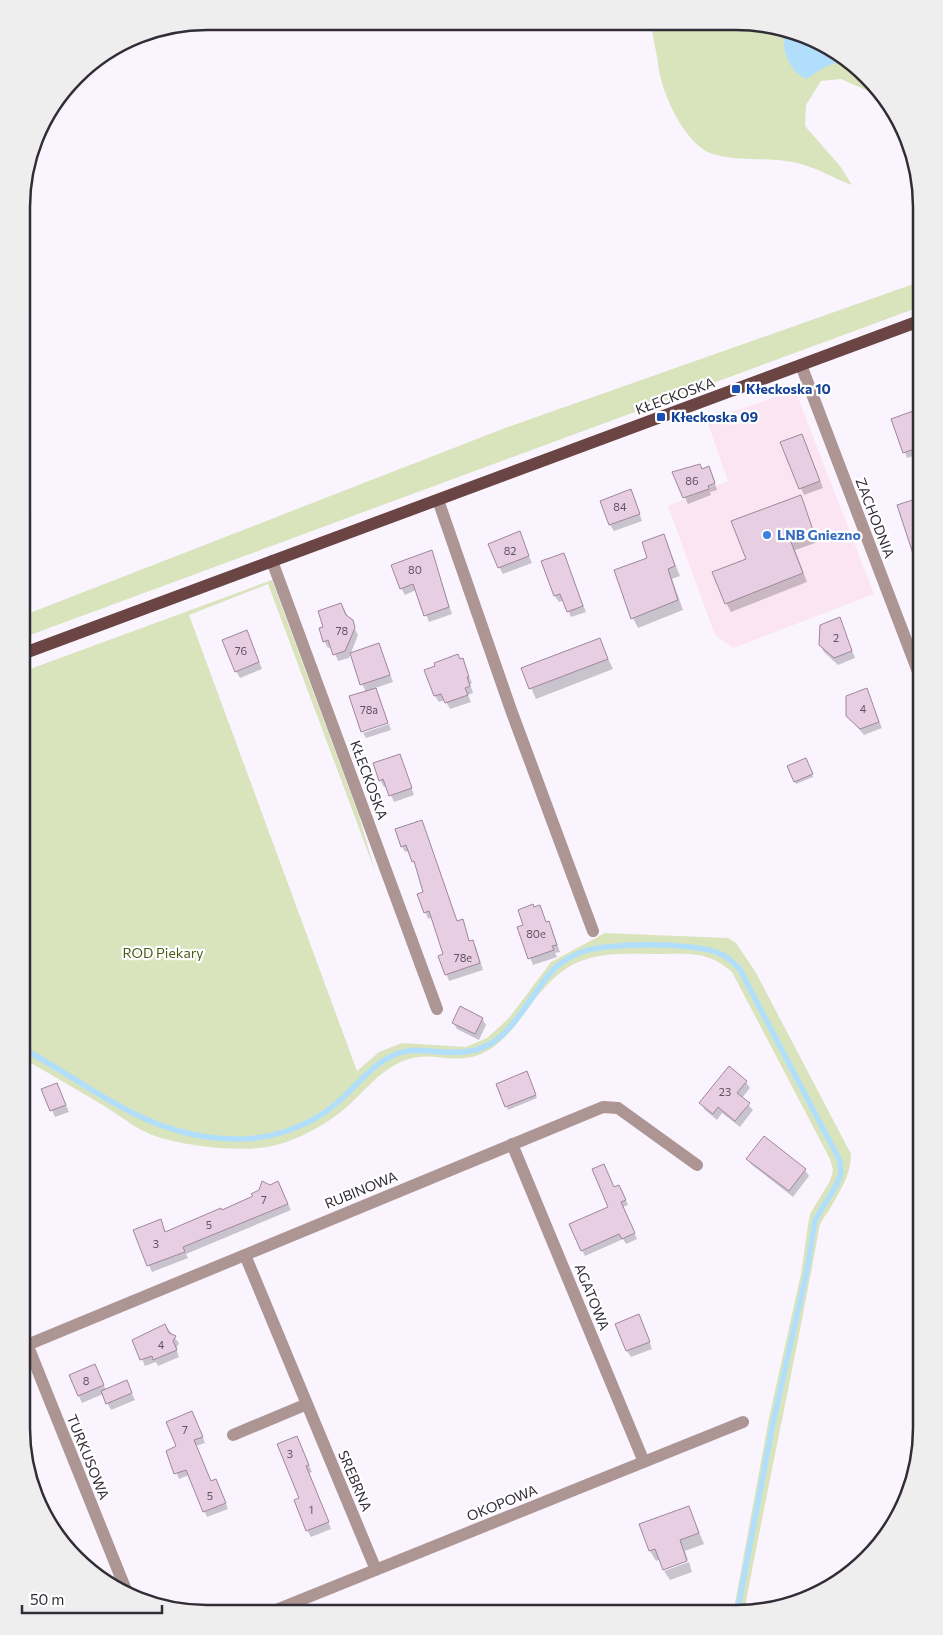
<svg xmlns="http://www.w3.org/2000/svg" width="943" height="1635" font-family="Commissioner,sans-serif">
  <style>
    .industrial { fill: #fce5f3 }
    .green { fill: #d9e4bd }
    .water { fill: #b1dffb }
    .shadow { fill: #0003 }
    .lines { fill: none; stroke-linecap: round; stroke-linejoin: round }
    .stream { stroke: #b1dffb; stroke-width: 5.5 }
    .building { fill: #e8cee2; stroke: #9f879a }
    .minor { stroke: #ac9593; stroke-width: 12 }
    .major { stroke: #6b4544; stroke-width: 12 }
    .transit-dot { fill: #1a4fb4; stroke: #fff; stroke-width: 2 }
    .shop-dot { fill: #3f7fe0; stroke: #fff; stroke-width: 2 }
    .labels { text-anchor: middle; stroke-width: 4.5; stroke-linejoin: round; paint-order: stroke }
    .number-label { font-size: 11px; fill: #605462 }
    .transit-label { font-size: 14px; font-weight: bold; fill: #164399; stroke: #fff; text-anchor: start }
    .street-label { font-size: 14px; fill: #322c37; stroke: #fff }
    .shop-label { font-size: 14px; font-weight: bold; fill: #366cbe; stroke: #fff; text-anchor: start }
    .park-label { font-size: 14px; fill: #4e5b18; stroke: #fff }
    .rim { fill: none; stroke: #322c37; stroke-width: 2.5 }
  </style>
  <rect width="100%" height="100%" fill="#faf4ff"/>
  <path class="industrial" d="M795 390 874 594 733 648 715 635 668 506 728 481 707 421Z"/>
  <path class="green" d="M653 23H761L808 35 849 60 883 94H875L841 79 821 81 806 105 805 126 840 166 852 185C833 178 812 165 792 162 766 157 739 162 713 154 685 146 660 90 658 63 657 53 650 30 653 23Z
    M922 281V306L22 638V616L505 428Z
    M272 580 359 816 375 871 268 584 189 615 357 1071 379 1052 402 1043 466 1047 487 1038 509 1018 551 962 605 933 728 938 736 943 755 971 851 1154C851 1176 839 1193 828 1212 824 1217 820 1223 819 1229 796 1357 768 1484 744 1612L733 1614 769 1418 801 1274 808 1225 810 1214 830 1181 833 1170 830 1159 732 972C708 951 690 954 660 954 598 953 569 951 530 1006 519 1021 508 1037 492 1048 459 1070 434 1049 406 1060 381 1069 368 1088 349 1105 328 1124 296 1142 267 1147 238 1152 186 1146 158 1137 140 1132 122 1117 106 1107 78 1090 50 1074 22 1058V672Z"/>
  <path class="water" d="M785 29 808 35 847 58 823 68 806 79C789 71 780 48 785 29Z"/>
  <path class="shadow" d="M892 420 922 426V443L916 445 919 454 907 458Z
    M805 442 823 488 804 495 782 443Z
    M702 470 712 474 717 490 710 492 711 495 688 504 674 473Z
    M800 496 818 542 795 550 807 582 731 612 726 603 747 560Z
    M634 497 642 521 614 531 610 525Z
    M519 533 532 563 503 574 499 567Z
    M664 536 680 576 672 579 683 610 638 628 633 618 649 559Z
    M431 551 452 614 429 622 416 590 405 595 401 588Z
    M563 554 586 612 571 617 564 600 559 602 555 596 542 562Z
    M341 604 358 635 349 658 338 661 332 647 328 648 324 641 325 628Z
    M840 619 855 658 838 665 824 652 820 645Z
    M250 638 262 669 240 678 236 671Z
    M599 639 613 669 536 699 523 669Z
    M379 644 393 682 375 688 388 722 361 730 366 692 362 684Z
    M462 660 472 683 470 684 473 693 468 695 471 702 450 709 445 700 439 702 435 696 437 667Z
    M866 689 882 728 864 735 847 715Z
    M389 724 391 730 366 738 363 733Z
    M400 756 414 795 394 802 387 786 384 787 380 780Z
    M807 762 813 777 796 784 795 781Z
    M397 830 457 922 462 920 470 942 472 941 476 947 483 970 449 981 440 957 445 955 432 917 428 919 419 895 425 893 416 867 409 851 405 852 402 846Z
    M539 906 546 923 552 929 560 952 555 953 557 957 533 965 519 928 525 926Z
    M482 1018 486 1025 479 1040 457 1029 453 1022Z
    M528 1076 537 1098 508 1110 498 1084Z
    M746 1082 750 1088 742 1098 753 1110 740 1127 722 1113 717 1120 705 1110 701 1103Z
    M57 1084 69 1112 55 1117 43 1090Z
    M748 1159 805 1170 809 1176 793 1197 752 1165Z
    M614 1188 622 1191 628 1205 623 1207 637 1239 626 1244 623 1239 585 1256 582 1250 609 1208Z
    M281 1189 291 1210 186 1254 188 1258 152 1272 134 1231 160 1221 166 1233Z
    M642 1322 652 1349 631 1357 627 1351Z
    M165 1325 179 1343 176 1349 179 1357 158 1366 156 1362 145 1366 134 1340Z
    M98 1372 106 1390 126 1381 135 1400 111 1410 103 1394 82 1403 70 1376Z
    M195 1418 205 1443 196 1446 211 1482 219 1486 228 1509 207 1517 189 1475 179 1479 167 1451 178 1447Z
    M300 1444 312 1472 309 1473 331 1529 311 1537 307 1530 301 1498Z
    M689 1508 704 1544 685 1551 688 1560 664 1568 660 1559 656 1561 650 1551Z
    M689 1562 692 1572 670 1580 664 1571Z"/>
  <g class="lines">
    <path class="stream" d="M22 1048C94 1087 146 1137 233 1139 270 1140 310 1127 338 1102 357 1086 371 1065 394 1055 423 1042 456 1063 490 1044 516 1029 533 991 554 969 560 963 573 955 582 952 607 942 700 942 723 955 729 958 734 964 739 968L840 1161 841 1173 837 1184 815 1220 807 1270 772 1428 737 1614"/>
  </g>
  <path class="building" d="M916 410 922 426V437L914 440 917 448 903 453 891 419Z
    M802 434 820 481 799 489 780 442Z
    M700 464 702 469 709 466 715 483 708 486 709 489 683 498 672 472Z
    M631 489 640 514 609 525 600 501Z
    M801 495 814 533 791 542 803 573 725 604 712 572 746 559 731 521Z
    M922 497V572H919L897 505Z
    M520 531 529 556 498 568 488 544Z
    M664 534 675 566 668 569 678 600 631 619 614 570 647 558 642 542Z
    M432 550 449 607 424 616 413 584 400 589 391 565Z
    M564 553 583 606 567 612 560 594 554 596 541 561Z
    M341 603 346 615 353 620 355 628 345 651 333 655 328 640 323 642 319 628 323 627 318 611Z
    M840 617 852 651 834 658 819 645 820 625Z
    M247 630 259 662 235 672 222 640Z
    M600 638 608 659 529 689 521 668Z
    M379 643 390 675 360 685 350 653Z
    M458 654 460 659 463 658 469 677H467L470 686 465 688 468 695 445 703 441 694 434 696 424 670 435 666 434 663Z
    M376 688 388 723 361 732 349 696Z
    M867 688 879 722 860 729 846 716V696Z
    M400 754 412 788 389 796 383 779 379 781 373 763Z
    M806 758 813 774 794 782 787 766Z
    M422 820 457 921 463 919 469 941 473 940 480 963 445 975 438 956 443 954 429 911 424 913 417 894 423 892 414 861 412 862 406 845 401 847 395 829Z
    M533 904 534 907 540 905 546 922 549 921 557 945 552 946 554 950 528 959 517 927 523 925 518 910Z
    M460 1006 483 1018 475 1034 452 1023Z
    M729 1066 747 1081 737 1093 750 1103 735 1121 718 1107 713 1114 699 1103Z
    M527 1071 536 1095 505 1107 496 1084Z
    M57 1083 66 1105 50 1111 41 1089Z
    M764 1136 806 1169 789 1191 746 1159Z
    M604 1164 614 1187 619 1185 626 1200 621 1202 635 1233 622 1239 619 1234 581 1251 569 1224 608 1207 592 1169Z
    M262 1181 270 1185 278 1181 288 1204 183 1247 185 1252 147 1266 133 1230 161 1219 165 1232 221 1208 222 1210 253 1196 251 1194 259 1190Z
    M639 1314 650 1342 626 1351 615 1324Z
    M165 1324 169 1333 176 1336 173 1341 177 1350 153 1360 152 1356 140 1360 132 1340Z
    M95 1364 104 1385 78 1396 69 1375Z
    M127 1380 132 1393 106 1404 101 1391Z
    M192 1411 203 1437 194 1440 211 1481 216 1479 226 1503 203 1512 186 1470 174 1474 166 1451 176 1446 166 1422Z
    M297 1436 309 1465 306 1466 329 1522 306 1531 294 1500 299 1498 277 1444Z
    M689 1506 699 1533 680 1540 687 1561 663 1570 655 1549 649 1551 639 1524Z"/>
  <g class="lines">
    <path class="minor" d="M801 365 922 682
      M438 500 511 710 593 931
      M272 561 437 1009
      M512 1144 644 1462
      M245 1255 376 1570
      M21 1329 128 1595
      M27 1345 603 1107 618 1108 697 1165
      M233 1435 307 1404
      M271 1612 743 1422"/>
    <path class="major" d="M22 654 922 320"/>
  </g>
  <g class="transit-dot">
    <rect x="731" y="384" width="10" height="10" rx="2.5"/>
    <rect x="656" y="412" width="10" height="10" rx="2.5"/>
  </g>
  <circle class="shop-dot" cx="767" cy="535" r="5"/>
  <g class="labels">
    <g class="number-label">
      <text x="692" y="485">86</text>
      <text x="620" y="511">84</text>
      <text x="510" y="555">82</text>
      <text x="415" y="574">80</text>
      <text x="342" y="635">78</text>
      <text x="836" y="642">2</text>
      <text x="241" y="655">76</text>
      <text x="863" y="713">4</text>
      <text x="369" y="714">78a</text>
      <text x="536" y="938">80e</text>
      <text x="463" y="962">78e</text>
      <text x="725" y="1096">23</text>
      <text x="264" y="1204">7</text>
      <text x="209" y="1229">5</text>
      <text x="156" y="1248">3</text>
      <text x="161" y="1349">4</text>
      <text x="86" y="1385">8</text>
      <text x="185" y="1434">7</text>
      <text x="290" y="1458">3</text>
      <text x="210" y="1500">5</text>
      <text x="311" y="1514">1</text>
    </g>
    <g class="transit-label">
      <text x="746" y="394">Kłeckoska 10</text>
      <text x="671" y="422">Kłeckoska 09</text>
    </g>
    <g class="street-label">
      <text transform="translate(675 396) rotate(-20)" y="5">KŁECKOSKA</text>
      <text transform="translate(875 518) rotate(69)" y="5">ZACHODNIA</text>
      <text transform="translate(369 780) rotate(70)" y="5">KŁECKOSKA</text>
      <text transform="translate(361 1190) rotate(-22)" y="5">RUBINOWA</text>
      <text transform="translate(592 1297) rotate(68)" y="5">AGATOWA</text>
      <text transform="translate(88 1457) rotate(68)" y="5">TURKUSOWA</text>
      <text transform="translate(355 1481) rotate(67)" y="5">SREBRNA</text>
      <text transform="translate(502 1503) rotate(-22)" y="5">OKOPOWA</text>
    </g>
    <g class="shop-label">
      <text x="777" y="540">LNB Gniezno</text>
    </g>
    <g class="park-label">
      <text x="163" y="958">ROD Piekary</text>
    </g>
  </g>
  <path d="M0 0H943V1635H0ZM207 30H736A177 177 0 0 1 913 207V1428A177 177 0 0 1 736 1605H207A177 177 0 0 1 30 1428V207A177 177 0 0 1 207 30Z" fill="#efeeef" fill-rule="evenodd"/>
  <path class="rim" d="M207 30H736A177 177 0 0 1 913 207V1428A177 177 0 0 1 736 1605H207A177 177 0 0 1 30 1428V207A177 177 0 0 1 207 30Z"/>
  <path d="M22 1605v8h140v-8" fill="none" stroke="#322c37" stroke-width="2.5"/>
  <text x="30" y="1605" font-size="15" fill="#322c37" stroke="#ffffff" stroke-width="4" paint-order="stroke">50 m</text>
</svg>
